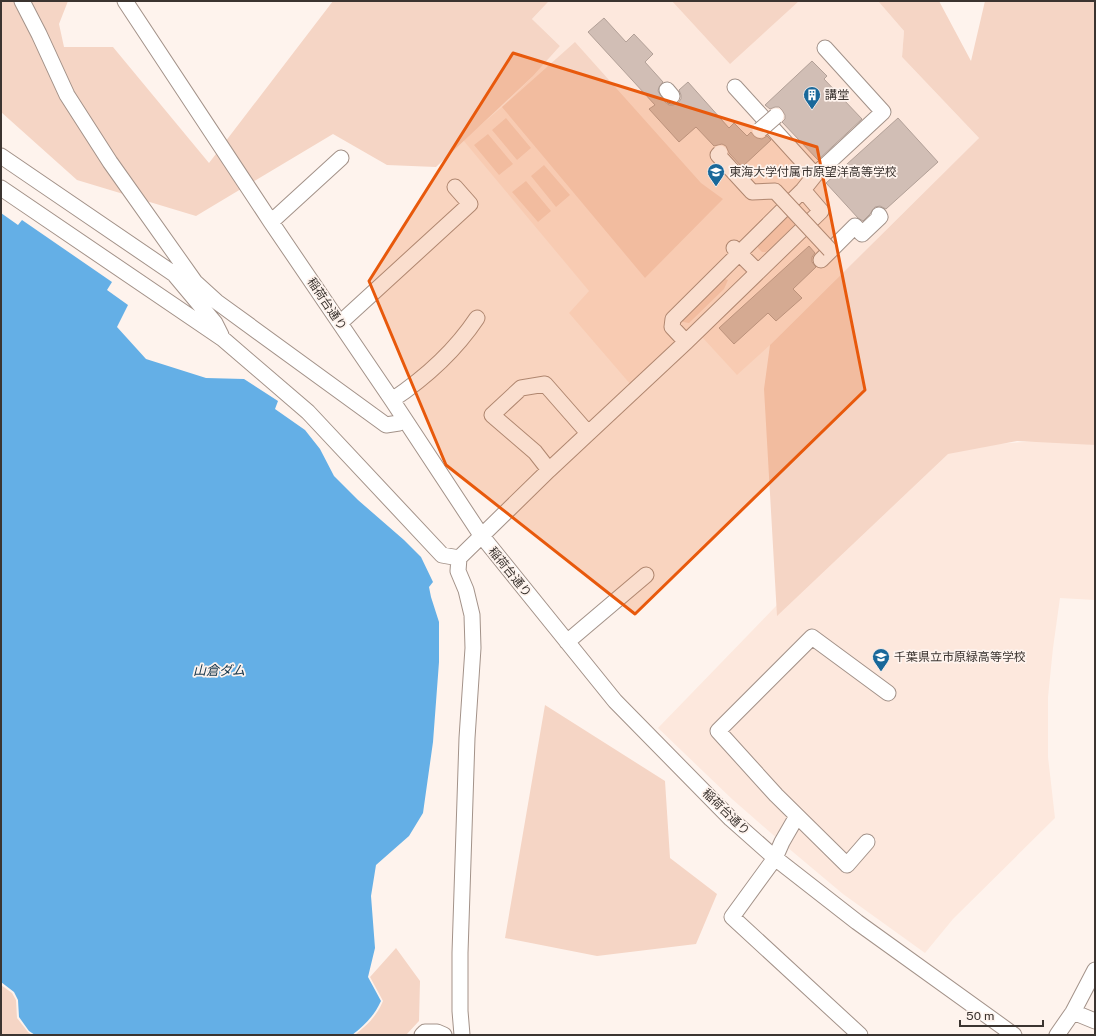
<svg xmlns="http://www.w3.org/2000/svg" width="1096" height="1036" font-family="'Public Sans','Noto Sans JP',sans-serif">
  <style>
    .built { fill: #fde8dd }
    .green { fill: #f5d5c5 }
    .water { fill: #64afe6 }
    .building { fill: #d1beb5; stroke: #b2a097 }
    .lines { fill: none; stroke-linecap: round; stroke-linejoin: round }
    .minor-casing { stroke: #a39289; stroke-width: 17 }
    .minor { stroke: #fff; stroke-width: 15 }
    .minor-bridge-casing { stroke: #a39289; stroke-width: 17; stroke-linecap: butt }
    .minor-bridge { stroke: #fff; stroke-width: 15 }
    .marked { fill: #e8590c; fill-opacity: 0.2; stroke: #e8590c; stroke-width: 3; stroke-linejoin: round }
    .labels { text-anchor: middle; stroke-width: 3.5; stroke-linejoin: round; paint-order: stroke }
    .poi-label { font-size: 12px; fill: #3b3430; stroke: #fef3ed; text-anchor: start }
    .street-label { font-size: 12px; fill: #3b3430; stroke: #fef3ed }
    .water-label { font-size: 13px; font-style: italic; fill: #12334a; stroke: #fef3ed }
  </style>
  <rect width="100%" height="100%" fill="#fef3ed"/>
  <path class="built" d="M549 1H878L904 31 902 57 979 138 770 345 737 375 702 337 667 371 661 359 631 385 569 313 589 291 463 140 502 107 533 76 560 46 532 19Z
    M1057 440 1095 445V600L1060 598 1053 648 1048 697V757L1055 818 953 919 925 953 843 894 787 847 732 799 658 728 929 448Z"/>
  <path class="green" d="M1 1H68L59 24 64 47H113L209 163 333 1H549L532 19 560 46 533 76 436 167 387 165 333 134 196 216 77 180 1 112Z
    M672 1H799L730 64Z
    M878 1H939L971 61 985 1H1095V445L1017 441 948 454 777 616 764 389 770 345 979 138 902 57 904 31Z
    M575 42 701 183 723 199 645 278 502 107Z
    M506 118 531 148 517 160 492 130Z
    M488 134 513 164 499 175 474 145Z
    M544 165 570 195 556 207 531 176Z
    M526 181 551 211 538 222 512 192Z
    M789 213 797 223 766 252H762L758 248V242Z
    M722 278 728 280 724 289 689 323 683 322V318Z
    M545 705 665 781 670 858 717 894 696 944 597 956 505 938Z
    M396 948 420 981 419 1021 406 1035H355C368 1024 376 1017 383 1001L370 977Z
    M1 985 12 993 16 1000 17 1018 28 1032 32 1035H1Z"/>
  <path class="water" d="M1 213 18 225 22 220 112 282 107 290 128 305 117 327 146 359 206 378 244 379 278 401 275 409 305 430 320 449 334 476 358 500 404 540 421 557 433 582 429 587 431 597 439 622V662L433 742 423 813 409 836 376 865 371 896 375 948 368 977 381 1001C374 1016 365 1025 352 1035H35L29 1031 19 1017 18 1000 14 992 1 982Z"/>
  <path class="building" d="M604 18 626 42 634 34 653 54 645 62 663 82 659 87 658 91 665 102 669 105H673L678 103 681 99V95L679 90 688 82 729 128 734 123 747 136 751 132 754 136 757 138 762 139 767 136 771 140 742 167 729 153 726 146 722 144 714 146 696 127 679 142 649 109 655 105 588 32Z
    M812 61 827 76 824 79 862 119 818 160 782 122 785 119V115L782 110 779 107H775L770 109 765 105Z
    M898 118 938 162 886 209 880 206 875 207 870 214 863 221 858 218 826 183Z
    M809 246 815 253 812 257V262L816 267 793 289 802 298 776 321 768 313 734 344 719 328Z"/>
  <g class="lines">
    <defs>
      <path id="minor" d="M22 1 39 34 67 95 110 162 195 282 217 302 386 425 399 423 405 420
        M125 1 271 222 392 400 481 535 615 701 731 819 775 858 857 922 1014 1035
        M735 87 815 175
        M667 90 672 96
        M1 156 174 274 215 323 221 335
        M1 188 223 339 308 412 442 555 459 558
        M271 222 341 158
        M734 248 758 272
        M821 260 855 226 862 234 880 217 879 215
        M340 323 470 204 455 187
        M686 342 672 327 673 319 803 190 815 175 883 112 825 48
        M392 400C425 378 455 351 477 318
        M549 470 535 452 492 415 521 388 545 384 588 433
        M567 642 646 575
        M797 816 782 842 775 858 732 917 860 1035
        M867 842 847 865 776 795 718 731 812 637 888 693
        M1073 1012 1095 1021
        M422 1035 425 1032H437L444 1035
        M462 1035 460 1011V953L467 738 473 648 472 615 466 590 458 571 459 558 549 470 686 342 821 211 803 190
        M1057 1035 1073 1012 1095 970"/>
    </defs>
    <use href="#minor" class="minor-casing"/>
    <use href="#minor" class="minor"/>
    <defs>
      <path id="minor-bridge" d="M760 130 776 116
        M720 153 718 155 752 192 775 191 830 250"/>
    </defs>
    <use href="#minor-bridge" class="minor-bridge-casing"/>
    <use href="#minor-bridge" class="minor-bridge"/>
  </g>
  <path class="marked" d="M513 53 817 147 865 390 635 614 446 465 369 281Z"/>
  <defs>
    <symbol id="building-pin" viewBox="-11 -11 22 30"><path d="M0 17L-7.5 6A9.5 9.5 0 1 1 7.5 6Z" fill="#19689a" stroke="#fef3ed"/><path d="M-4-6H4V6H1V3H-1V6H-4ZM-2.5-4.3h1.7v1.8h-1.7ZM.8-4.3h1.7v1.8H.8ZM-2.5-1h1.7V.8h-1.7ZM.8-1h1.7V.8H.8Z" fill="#fff"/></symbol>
    <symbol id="school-pin" viewBox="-11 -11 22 30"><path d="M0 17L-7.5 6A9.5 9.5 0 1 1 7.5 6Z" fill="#19689a" stroke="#fef3ed"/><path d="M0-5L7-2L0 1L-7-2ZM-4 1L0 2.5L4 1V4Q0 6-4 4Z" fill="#fff"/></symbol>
  </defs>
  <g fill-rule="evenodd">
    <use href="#building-pin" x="802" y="85" width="20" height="27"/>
    <use href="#school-pin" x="706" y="162" width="20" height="27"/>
    <use href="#school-pin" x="871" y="647" width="20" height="27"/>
  </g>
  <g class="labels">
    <g class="poi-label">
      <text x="825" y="99">講堂</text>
      <text x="729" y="176">東海大学付属市原望洋高等学校</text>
      <text x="894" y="661">千葉県立市原緑高等学校</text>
    </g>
    <g class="street-label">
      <text transform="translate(327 304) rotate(56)" y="4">稲荷台通り</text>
      <text transform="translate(510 572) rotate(51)" y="4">稲荷台通り</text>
      <text transform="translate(726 812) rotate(44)" y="4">稲荷台通り</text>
    </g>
    <g class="water-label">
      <text x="219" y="675">山倉ダム</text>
    </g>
  </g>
  <rect width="1096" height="1036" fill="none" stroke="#3b3430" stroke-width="4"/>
  <path d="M960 1020v6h83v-6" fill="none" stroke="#3b3430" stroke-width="2"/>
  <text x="966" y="1020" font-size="12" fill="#3b3430" stroke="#fef3ed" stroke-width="3" paint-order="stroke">50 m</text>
</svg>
